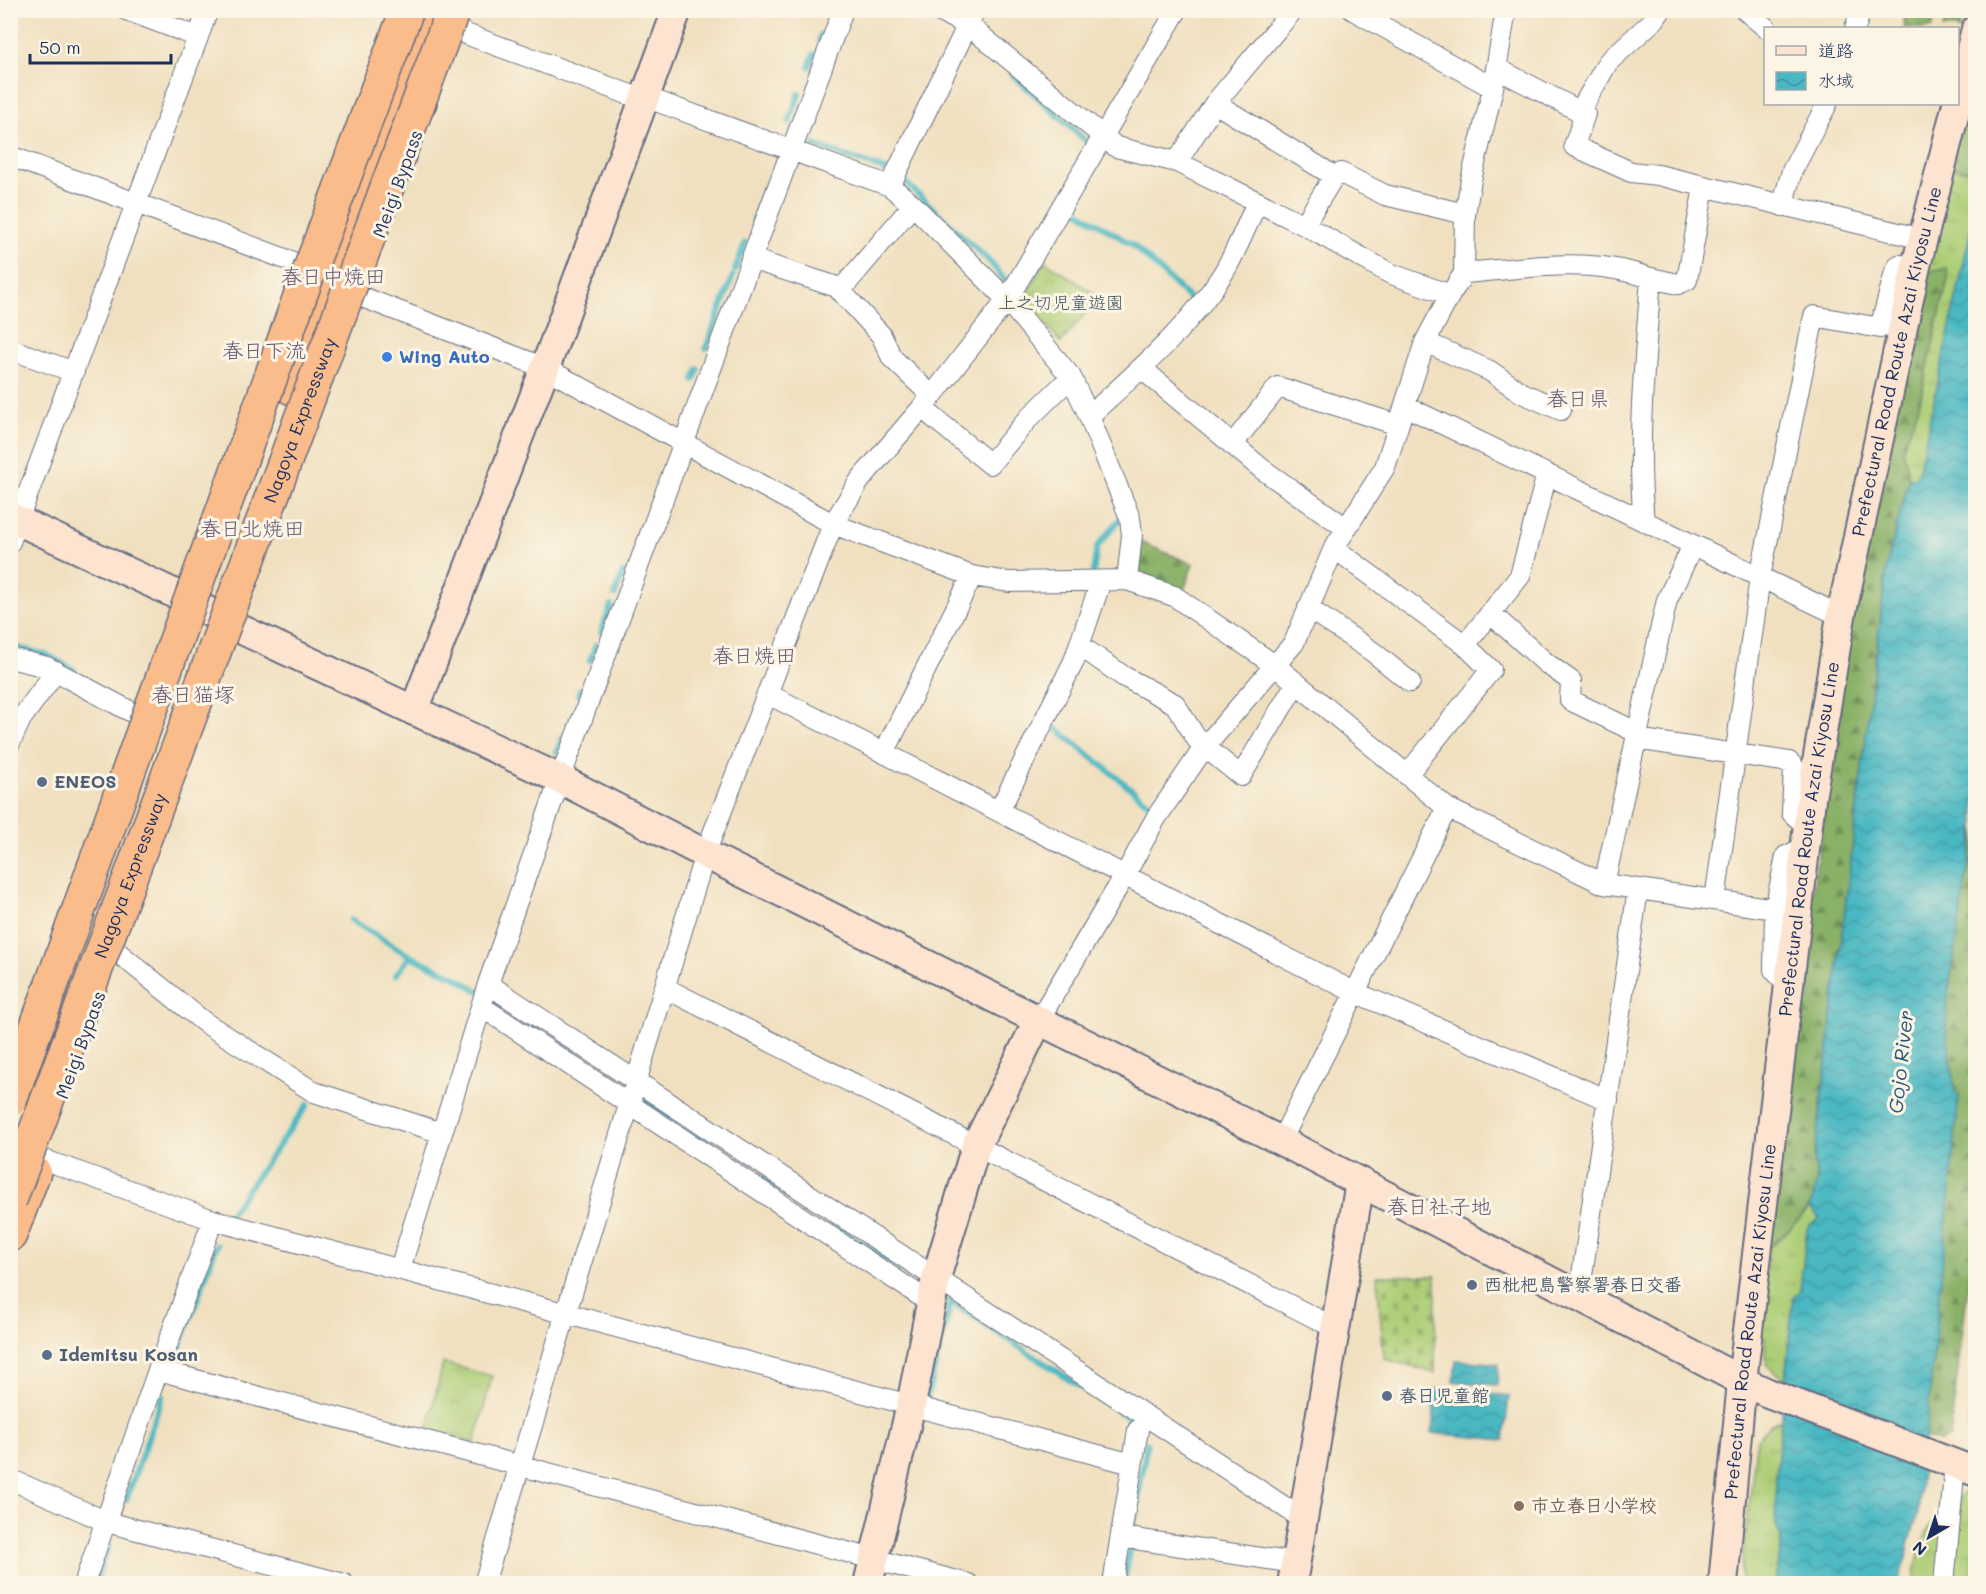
<svg xmlns="http://www.w3.org/2000/svg" width="1986" height="1594" font-family="Mali,'Klee One',sans-serif">
  <style>
    .grass { fill: url(#grass-tufts); stroke: #647e6a; stroke-width: 1.5 }
    .forest { fill: url(#forest-firs); stroke: #527063; stroke-width: 1.5 }
    .cemetery { fill: url(#cemetery-stones); stroke: #647e6a; stroke-width: 1.5 }
    .water { fill: url(#water-waves); stroke: #327490; stroke-width: 1.5 }
    .lines { fill: none; stroke-linecap: round; stroke-linejoin: round }
    .stream { stroke: #4ab8c2; stroke-width: 6 }
    .street-casing { stroke: #666d80; stroke-width: 22 }
    .secondary-casing { stroke: #666d80; stroke-width: 32 }
    .highway-casing { stroke: #666d80; stroke-width: 36 }
    .street { stroke: #fff; stroke-width: 20 }
    .secondary { stroke: #fde4d1; stroke-width: 28 }
    .highway { stroke: #fabc8b; stroke-width: 33 }
    .highway-bridge-casing { stroke: #666d80; stroke-width: 36; stroke-linecap: butt }
    .highway-bridge { stroke: #fabc8b; stroke-width: 33 }
    .shop-dot { fill: #3f7fe0; stroke: #fcf5e5; stroke-width: 2 }
    .service-dot { fill: #5c6f8a; stroke: #fcf5e5; stroke-width: 2 }
    .education-dot { fill: #8d6e63; stroke: #fcf5e5; stroke-width: 2 }
    .labels { text-anchor: middle; stroke-width: 6; stroke-linejoin: round; paint-order: stroke }
    .street-label { font-size: 18px; fill: #1b2f5e; stroke: #fcf5e5 }
    .park-label { font-size: 18px; fill: #405764; stroke: #fcf5e5 }
    .shop-label { font-size: 18px; font-weight: bold; fill: #366cbe; stroke: #fcf5e5; text-anchor: start }
    .service-label { font-size: 18px; font-weight: bold; fill: #4e5e75; stroke: #fcf5e5; text-anchor: start }
    .education-label { font-size: 18px; font-weight: bold; fill: #785e54; stroke: #fcf5e5; text-anchor: start }
    .water-label { font-size: 20px; font-style: italic; fill: #29587c; stroke: #fcf5e5 }
    .quarter-label { font-size: 21px; fill: #675876; stroke: #fcf5e5 }
  </style>
  <defs>
    <pattern id="grass-tufts" width="24" height="20" patternUnits="userSpaceOnUse" patternTransform="scale(1.5)"><rect width="24" height="20" fill="#adce77"/><path d="M3 7l-1-3M5 7V3M7 7l1-3M15 17l-1-3M17 17v-4M19 17l1-3" fill="none" stroke="#94b169"/></pattern>
    <pattern id="forest-firs" width="22" height="20" patternUnits="userSpaceOnUse" patternTransform="scale(1.5)"><rect width="22" height="20" fill="#8ab168"/><path d="M5 1l3.5 6h-7zM16 11l3.5 6h-7z" fill="#709059"/></pattern>
    <pattern id="cemetery-stones" width="16" height="16" patternUnits="userSpaceOnUse" patternTransform="scale(1.5)"><rect width="16" height="16" fill="#adce77"/><path d="M2 7V4a2 2 0 0 1 4 0v3zM10 15v-3a2 2 0 0 1 4 0v3z" fill="#94b169"/></pattern>
    <pattern id="water-waves" width="16" height="10" patternUnits="userSpaceOnUse" patternTransform="scale(1.5)"><rect width="16" height="10" fill="#4ab8c2"/><path d="M0 5q4-4 8 0t8 0" fill="none" stroke="#3d96a1"/></pattern>
  </defs>
  <rect width="100%" height="100%" fill="#fcf5e5"/>
  <filter id="ink" filterUnits="userSpaceOnUse"><feTurbulence type="fractalNoise" baseFrequency=".0167" numOctaves="2"/><feDisplacementMap in="SourceGraphic" scale="12" xChannelSelector="R" yChannelSelector="G"/><feConvolveMatrix kernelMatrix="1 2 1 2 8 2 1 2 1" color-interpolation-filters="sRGB"/></filter>
  <filter id="wash" filterUnits="userSpaceOnUse"><feTurbulence type="fractalNoise" baseFrequency=".008" numOctaves="4" result="noise"/><feDisplacementMap in="SourceGraphic" scale="24" xChannelSelector="R" yChannelSelector="G"/><feGaussianBlur stdDeviation="1.35" result="paint"/><feColorMatrix in="noise" values="0 0 0 0 0 0 0 0 0 0 0 0 0 0 0 0 0 1.4 0 .05"/><feComposite in="paint" operator="in"/></filter>
  <g filter="url(#wash)">
    <rect width="100%" height="100%" fill="#f0e0c0"/>
    <path class="grass" d="M1950 167 1975 172 1972 185 1975 187V211L1918 474 1913 479 1909 478 1907 464 1902 450 1918 409 1948 278 1947 268 1925 276Z
      M1045 261 1099 297 1061 343 1024 298Z
      M1810 1208 1819 1218 1818 1222 1807 1229 1800 1290 1793 1298 1785 1379C1764 1367 1764 1362 1765 1338L1759 1336 1768 1247 1778 1241Z
      M443 1363 492 1376 475 1443 427 1430Z
      M1975 1364 1976 1456H1975L1968 1433Z
      M1781 1420 1776 1478V1526L1782 1539 1776 1583 1740 1584 1756 1445C1761 1431 1767 1424 1781 1420Z
      M1973 1490 1975 1491 1976 1537 1971 1583 1952 1584 1960 1497 1965 1492Z
      M1940 1513H1947L1941 1583 1913 1584C1917 1559 1923 1531 1940 1513Z"/>
    <path class="forest" d="M1906 11H1937L1932 28H1904V19Z
      M1948 11H1963L1958 32V28H1943Z
      M1975 68V172L1950 167Z
      M1947 268 1948 278 1918 409 1902 450 1907 464 1909 478 1887 565 1814 1163C1822 1192 1812 1205 1793 1226 1785 1234 1778 1241 1768 1247L1774 1182 1849 620 1925 276 1934 270Z
      M1138 541 1193 564 1183 593 1135 575Z
      M1975 825V1229L1950 1436 1940 1442 1925 1436 1959 1095 1955 1094 1946 1026 1948 992Z"/>
    <path class="cemetery" d="M1377 1276H1436L1435 1373 1384 1359Z"/>
    <path class="water" d="M1975 211V825L1948 992 1946 1026 1955 1094H1959L1918 1512 1899 1583H1776L1782 1539 1776 1526V1478L1793 1298 1800 1290 1807 1229 1810 1224 1818 1221 1819 1218 1810 1208 1818 1178 1814 1163 1887 565 1909 478 1913 479 1918 474Z
      M1456 1360 1499 1364 1497 1385 1454 1381Z
      M1436 1389 1509 1396 1504 1440 1432 1433Z"/>
    <g class="lines">
      <path class="stream" d="M918 10 934 18
        M829 13 830 10
        M819 40 821 34
        M809 67 814 54
        M1013 75 1086 141
        M789 122 799 94
        M814 145 886 170
        M905 182 989 261 1005 280
        M1078 211 1134 246 1193 302
        M754 219 766 187
        M735 270 745 243
        M706 348 733 276
        M694 380 698 369
        M1093 573 1097 547 1121 518
        M615 595 623 572
        M601 632 611 606
        M10 646 47 655 74 670
        M590 661 596 644
        M578 695 580 689
        M1052 725 1150 804
        M557 752 562 737
        M351 920 410 956 454 976 478 991
        M396 975 410 956
        M490 998 627 1089
        M642 1099 924 1284
        M230 1214 308 1104
        M947 1300 1140 1425
        M177 1355 217 1245
        M927 1398 951 1302
        M126 1500 163 1395
        M1132 1534 1147 1443
        M95 1584 109 1545
        M1124 1584 1129 1551"/>
    </g>
  </g>
  <g filter="url(#ink)">
    <g class="lines">
      <defs>
        <path id="street" d="M126 10 198 37
          M936 10 968 25 1116 147 1177 162 1304 225 1389 273 1450 295
          M1353 10 1493 88
          M1745 10 1766 28
          M1855 28 1861 10
          M455 30 644 100
          M1496 68 1585 114 1574 146 1631 172 1658 175 1923 239
          M645 97 890 186 913 205 1007 300 1071 377 1089 416 1130 518 1132 535 1127 580
          M1215 103 1334 176
          M1580 111 1608 62 1655 19 1661 10
          M10 156 304 266
          M1177 162 1215 103 1293 10
          M890 186 975 10
          M1782 206 1792 171 1827 104
          M1304 225 1334 176 1341 173 1385 195 1465 214
          M751 259 837 287 881 335 892 358 932 396
          M1464 273C1506 270 1549 263 1591 266 1612 267 1632 272 1651 278
          M840 291 913 205
          M357 295 545 368 833 524 972 576 1009 582 1127 580 1174 596 1276 666 1447 808 1604 884 1775 909 1786 856 1806 847
          M1425 342 1490 371 1522 393 1561 410
          M10 349 74 372
          M1141 368 1262 469 1346 528
          M1405 406 1841 616
          M922 408 990 464 1028 419 1071 377
          M1089 416C1137 372 1189 328 1224 272 1237 250 1247 225 1257 202
          M1232 445 1278 387 1398 425
          M1644 521C1636 440 1645 359 1651 278L1678 284 1687 280 1704 187
          M10 542 208 10
          M1334 548 1465 645
          M1308 608 1373 652 1410 682
          M1490 613 1546 663 1571 681 1570 700 1638 733
          M1079 645 1123 676 1175 704 1203 749
          M10 658 47 667 141 717
          M768 694 1354 992 1608 1100
          M1636 739 1789 762 1794 767 1792 813 1808 827
          M10 743 21 719 56 671
          M1205 747 1241 776 1296 683
          M884 753 972 576
          M1407 775 1491 670 1465 645 1520 576 1547 474
          M999 811 1074 661 1101 581
          M1604 884 1667 600 1693 545
          M1715 900 1760 577 1814 316 1880 328 1895 272 1899 265 1916 266
          M1775 909 1774 970 1789 986
          M116 951 204 1022 314 1092 442 1133
          M488 984 1303 1519
          M665 988 1335 1328
          M482 1007 931 1303
          M1038 1021 1125 875 1156 818 1203 749 1294 643 1334 548 1385 467 1425 342 1450 295 1464 273 1465 214 1471 180 1493 88 1506 10
          M1281 1141 1447 808
          M39 1158 213 1220 1132 1464
          M400 1269 488 984 560 779 843 10
          M1579 1296 1638 889
          M158 1370 968 1584
          M10 1479 107 1522 344 1584
          M1121 1537 1295 1563
          M84 1584 158 1370 213 1220
          M484 1584 705 854 833 524 860 480 932 396 1007 300 1177 10
          M1113 1584 1138 1430
          M1944 1584 1955 1464"/>
        <g id="secondary">
          <path d="M1958 101 1976 29"/>
          <path d="M10 517 184 598 236 627 560 779 705 854 1281 1141 1742 1381 1768 1393 1976 1472"/>
          <path d="M414 711 545 368 677 10"/>
          <path d="M868 1584 911 1405 936 1278 976 1146 1038 1021"/>
          <path d="M1292 1584 1360 1182"/>
          <path id="s1" d="M1723 1584 1742 1381 1811 799 1841 616 1916 266 1957 104"/>
        </g>
        <path id="highway" d="M420 102 418 53 433 10
          M292 388 376 155 387 111 395 65
          M10 1235 34 1172"/>
      </defs>
      <use href="#street" class="street-casing"/>
      <use href="#secondary" class="secondary-casing"/>
      <use href="#highway" class="highway-casing"/>
      <use href="#street" class="street"/>
      <use href="#secondary" class="secondary"/>
      <use href="#highway" class="highway"/>
      <defs>
        <g id="highway-bridge">
          <path d="M10 1100 307 277 407 10"/>
          <path id="s2" d="M10 1200 453 10"/>
        </g>
      </defs>
      <use href="#highway-bridge" class="highway-bridge-casing"/>
      <use href="#highway-bridge" class="highway-bridge"/>
    </g>
  </g>
  <circle class="shop-dot" cx="387" cy="357" r="6"/>
  <g class="service-dot">
    <circle cx="42" cy="782" r="6"/>
    <circle cx="1472" cy="1285" r="6"/>
    <circle cx="47" cy="1355" r="6"/>
    <circle cx="1387" cy="1396" r="6"/>
  </g>
  <circle class="education-dot" cx="1519" cy="1506" r="6"/>
  <g class="labels">
    <g class="street-label">
      <text transform="translate(398 184) rotate(-70)" y="6">Meigi Bypass</text>
      <text dy="6" stroke="none"><textPath href="#s1" startOffset="1236">Prefectural Road Route Azai Kiyosu Line</textPath></text>
      <text dy="6" stroke="none"><textPath href="#s2" startOffset="832">Nagoya Expressway</textPath></text>
      <text dy="6" stroke="none"><textPath href="#s1" startOffset="750">Prefectural Road Route Azai Kiyosu Line</textPath></text>
      <text dy="6" stroke="none"><textPath href="#s2" startOffset="346">Nagoya Expressway</textPath></text>
      <text transform="translate(81 1045) rotate(-70)" y="6">Meigi Bypass</text>
      <text dy="6" stroke="none"><textPath href="#s1" startOffset="264">Prefectural Road Route Azai Kiyosu Line</textPath></text>
    </g>
    <g class="park-label">
      <text x="1061" y="309">上之切児童遊園</text>
    </g>
    <g class="shop-label">
      <text x="399" y="363">Wing Auto</text>
    </g>
    <g class="service-label">
      <text x="54" y="788">ENEOS</text>
      <text x="1484" y="1291">西枇杷島警察署春日交番</text>
      <text x="59" y="1361">Idemitsu Kosan</text>
      <text x="1399" y="1402">春日児童館</text>
    </g>
    <g class="education-label">
      <text x="1531" y="1512">市立春日小学校</text>
    </g>
    <g class="water-label">
      <text transform="translate(1901 1062) rotate(-84)" y="7">Gojo River</text>
    </g>
    <g class="quarter-label">
      <text x="333" y="284">春日中焼田</text>
      <text x="264" y="358">春日下流</text>
      <text x="1578" y="406">春日県</text>
      <text x="252" y="536">春日北焼田</text>
      <text x="754" y="663">春日焼田</text>
      <text x="193" y="702">春日猫塚</text>
      <text x="1439" y="1214">春日社子地</text>
    </g>
  </g>
  <rect width="1986" height="1594" fill="none" stroke="#fcf5e5" stroke-width="36"/>
  <rect x="1764" y="27" width="195" height="78" fill="#fcf5e5" stroke="#a2a6af" stroke-width="1.5"/>
  <rect x="1776" y="46" width="30" height="9" fill="#fde4d1" stroke="#a2a6af" stroke-width="1.5"/>
  <text x="1818" y="57" font-size="18" fill="#1b2f5e">道路</text>
  <rect x="1776" y="72" width="30" height="18" fill="url(#water-waves)" stroke="#a2a6af" stroke-width="1.5"/>
  <text x="1818" y="87" font-size="18" fill="#1b2f5e">水域</text>
  <g transform="translate(1929 1537) rotate(219)" stroke="#fcf5e5" stroke-width="4.5" paint-order="stroke">
  <path d="M0-4.5L10 22L0 15L-10 22Z" fill="#1b2f5e"/>
  <text y="-9" font-size="16" font-weight="bold" text-anchor="middle" fill="#1b2f5e">N</text>
  </g>
  <path d="M30 54v9h141v-9" fill="none" stroke="#1b2f5e" stroke-width="3"/>
  <text x="39" y="54" font-size="18" fill="#1b2f5e" stroke="#fcf5e5" stroke-width="4.5" paint-order="stroke">50 m</text>
</svg>
